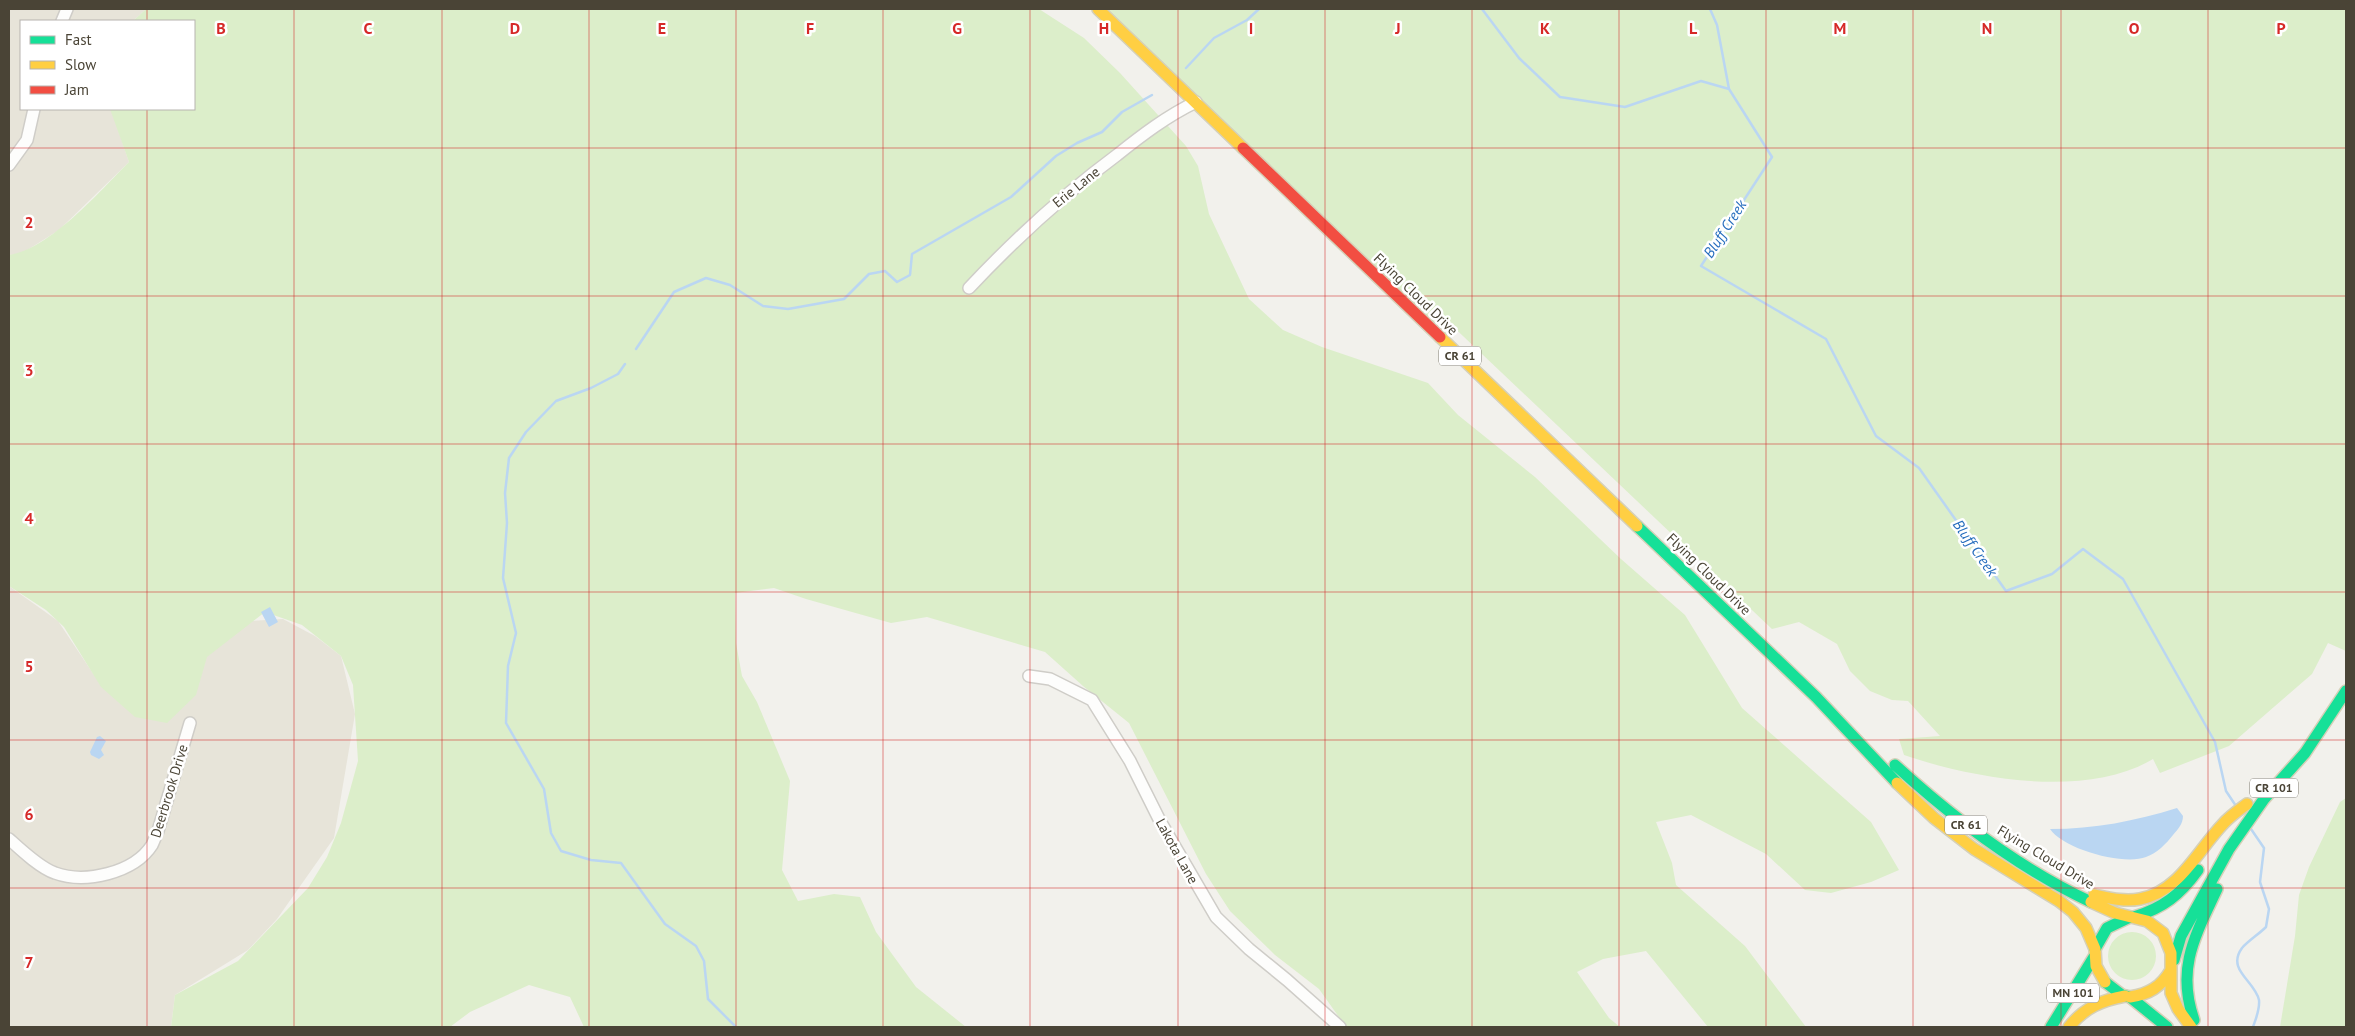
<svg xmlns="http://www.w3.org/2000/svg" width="2355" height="1036" font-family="'PT Sans',sans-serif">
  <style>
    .residential { fill: #e7e4d9 }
    .green { fill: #dceeca }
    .water { fill: #bad6f2 }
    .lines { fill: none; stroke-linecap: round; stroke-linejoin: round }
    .stream { stroke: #bad6f2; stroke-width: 2.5 }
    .street-casing { stroke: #cfcdc8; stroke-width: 14 }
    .fast-casing { stroke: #d5d0b8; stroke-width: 14 }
    .slow-casing { stroke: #d5d0b8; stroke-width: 14 }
    .jam-casing { stroke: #d5d0b8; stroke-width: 14 }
    .street { stroke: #fdfdfc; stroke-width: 11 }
    .fast { stroke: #16e098; stroke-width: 11 }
    .slow { stroke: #ffcf43; stroke-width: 11 }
    .jam { stroke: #f24e42; stroke-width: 11 }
    .grid { fill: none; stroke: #d62828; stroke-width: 1; stroke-opacity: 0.55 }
    .labels { text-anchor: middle; stroke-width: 5; stroke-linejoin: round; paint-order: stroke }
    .shield { fill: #fff; stroke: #807c72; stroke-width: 1 }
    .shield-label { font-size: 12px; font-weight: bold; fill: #4a4436 }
    .street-label { font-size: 14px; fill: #4a4436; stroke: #fff }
    .water-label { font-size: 15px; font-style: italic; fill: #276ebe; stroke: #fff }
    .grid-label { font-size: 16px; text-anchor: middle; font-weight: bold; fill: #d62828; stroke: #fff; stroke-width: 5; stroke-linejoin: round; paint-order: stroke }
  </style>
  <rect width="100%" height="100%" fill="#f2f1ec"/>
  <path class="residential" d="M9,9h137l-13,12h-112v88h90l18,53 -70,68 -38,24 -12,1z
    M9,586l49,35 44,66 150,-66 31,-2 32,17 26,20 14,58 -21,124 -57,81 -29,31 -73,45 -4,32h-162z"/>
  <path class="green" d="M146,9h893l45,29 36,35 66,73 12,20 11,48 40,85 34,31 39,17 106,36 30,32 77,62 86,82 64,56 57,93 129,114 28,48 -28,12 -40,11 -26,-3 -39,-36 -75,-39 -35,7 16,41 4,22 69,61 61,81h-98l-62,-76 -43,8 -26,13 32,46 11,9h-274l-27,-38 -44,-34 -45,-44 -24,-37 -77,-151 -46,-37 -38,-34 -118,-35 -36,6 -85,-24 -32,-11 -39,5 1,50 6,33 15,26 33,79 -8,89 16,31 36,-7 26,3 16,35 40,55 50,40h-382l-14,-30 -41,-12 -59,27 -20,15h-279l4,-32 63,-34 70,-73 19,-31 14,-34 17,-62 -5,-76 -12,-29 -39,-31 -37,-13 -58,45 -11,38 -29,28 -32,-6 -34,-30 -37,-60 -18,-17 -37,-24v-331c41,-6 91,-64 120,-93l-19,-53h84v-88h-61z
    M1097,9h1249v642l-18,-8 -16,31 -83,72 -69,27 -7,-14c-66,40 -179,20 -249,-4l-5,-16 41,-3 -32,-35 -16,-1 -22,-9 -20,-20 -13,-27 -38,-22 -27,7 -328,-311 -15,9z
    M2346,798v229h-66l15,-91 4,-41 10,-28 31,-65z
    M2108 956a24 24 0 1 1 48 0a24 24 0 1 1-48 0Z"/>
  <path class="water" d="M270,607l8,15 -9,5 -8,-15z
    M100,736l6,5 -5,9 3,5 -5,4 -8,-4 -1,-3 7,-15z
    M2177,808l6,8c0,8 -5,13 -10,19 -7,9 -16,18 -27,22 -22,9 -83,-8 -96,-28 45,0 85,-8 127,-21z"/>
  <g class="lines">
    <path class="stream" d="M1482,9l37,49 41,39 65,10 76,-26 28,8
      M1710,9l7,16 12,64 43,68 -71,109 125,73 50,97 43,32 87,123 46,-17 31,-25 40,30 92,163 11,49 10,15
      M1186,68l28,-30 33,-18 12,-11
      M636,349l38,-57 32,-14 24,7 33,21 25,3 56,-10 25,-25 16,-3 12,11 13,-7 2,-21 99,-57 45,-41 21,-13 25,-11 20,-20 30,-17
      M625,364l-7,10 -27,14 -35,13 -30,31 -17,26 -4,35 2,30 -4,55 13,55 -8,33 -2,57 38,66 7,44 10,18 30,9 30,3 44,61 31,22 8,15 4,38 28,28
      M2251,829l13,19 -4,34 9,27 -3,18c-7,7 -18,14 -24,21 -16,22 13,33 17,52 1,10 -3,18 -6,27"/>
    <defs>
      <path id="street" d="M62,21l5,-12
        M9,165l18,-25 7,-31
        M969,288c46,-49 94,-93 148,-133 25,-20 50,-39 79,-53
        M1029,676l21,3 42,21 38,61 30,60 56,96 33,32 38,31 53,47
        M9,839c11,10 31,29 46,34 30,11 79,0 97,-28 2,-4 4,-10 6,-14l32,-108"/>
      <path id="fast" d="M1637,526l179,171 81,86
        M1895,765c58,53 125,104 196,137
        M2134,917c29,-9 46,-22 64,-47
        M2095,949l12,-21 23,-11
        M2174,960l7,-24 48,-87 35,-50 41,-46 41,-62
        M2105,982l17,13 8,2 37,30
        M2194,1020c-18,-52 1,-84 23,-131
        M2051,1027l43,-70"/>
      <path id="slow" d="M1098,9l145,139
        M1440,337l197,189
        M1897,783l37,35 40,31 85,52 14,11 13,16 9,21 1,17 9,16
        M2094,895c15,3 30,7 46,4 39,-7 58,-49 83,-75 7,-8 16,-14 24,-20
        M2091,902l24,11 32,8 16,12 8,20v40l7,16 13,18
        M2130,997c19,-3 31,-10 41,-27
        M2069,1027c15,-19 33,-27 56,-31"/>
      <path id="jam" d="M1243,148l197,189"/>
    </defs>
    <use href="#street" class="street-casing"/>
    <use href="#fast" class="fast-casing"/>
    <use href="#slow" class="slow-casing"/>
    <use href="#jam" class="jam-casing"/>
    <use href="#street" class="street"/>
    <use href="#fast" class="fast"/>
    <use href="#slow" class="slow"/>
    <use href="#jam" class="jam"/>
  </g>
  <path class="grid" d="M147,9v12M294,9v1018M442,9v1018M589,9v1018M736,9v1018M883,9v1018M1030,9v1018M1178,9v1018M1325,9v1018M1472,9v1018M1619,9v1018M1766,9v1018M1913,9v1018M2061,9v1018M2208,9v1018M147,109v918M9,148h2337M9,296h2337M9,444h2337M9,592h2337M9,740h2337M9,888h2337"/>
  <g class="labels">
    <g class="shield">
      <rect x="1439" y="346.5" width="42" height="19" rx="4"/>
      <rect x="2250" y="778.5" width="48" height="19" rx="4"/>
      <rect x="1945" y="815.5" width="42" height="19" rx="4"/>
      <rect x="2047" y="983.5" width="52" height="19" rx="4"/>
    </g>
    <g class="shield-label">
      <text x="1460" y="360">CR 61</text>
      <text x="2274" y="792">CR 101</text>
      <text x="1966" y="829">CR 61</text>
      <text x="2073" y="997">MN 101</text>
    </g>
    <g class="street-label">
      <text transform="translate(1076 187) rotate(-39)" y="5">Erie Lane</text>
      <text transform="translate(1416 294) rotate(44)" y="5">Flying Cloud Drive</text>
      <text transform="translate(1709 574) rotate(44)" y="5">Flying Cloud Drive</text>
      <text transform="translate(169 791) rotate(-73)" y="5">Deerbrook Drive</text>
      <text transform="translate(1177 851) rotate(61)" y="5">Lakota Lane</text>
      <text transform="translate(2046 857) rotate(31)" y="5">Flying Cloud Drive</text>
    </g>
    <g class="water-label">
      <text transform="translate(1725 229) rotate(-57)" y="5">Bluff Creek</text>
      <text transform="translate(1975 548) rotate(55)" y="5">Bluff Creek</text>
    </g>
  </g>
  <g class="grid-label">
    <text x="221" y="34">B</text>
    <text x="368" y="34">C</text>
    <text x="515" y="34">D</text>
    <text x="662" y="34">E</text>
    <text x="810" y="34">F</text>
    <text x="957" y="34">G</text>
    <text x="1104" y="34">H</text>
    <text x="1251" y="34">I</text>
    <text x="1398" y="34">J</text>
    <text x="1545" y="34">K</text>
    <text x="1693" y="34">L</text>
    <text x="1840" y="34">M</text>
    <text x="1987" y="34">N</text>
    <text x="2134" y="34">O</text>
    <text x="2281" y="34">P</text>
    <text x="29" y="228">2</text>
    <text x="29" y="376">3</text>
    <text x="29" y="524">4</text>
    <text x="29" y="672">5</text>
    <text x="29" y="820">6</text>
    <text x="29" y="968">7</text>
  </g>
  <rect width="2355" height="1036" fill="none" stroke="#4a4436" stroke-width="20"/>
  <rect x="20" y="20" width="175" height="90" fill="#ffffff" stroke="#b7b4af"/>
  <rect x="30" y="36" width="25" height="8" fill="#16e098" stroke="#b7b4af"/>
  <text x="65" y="45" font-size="15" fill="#4a4436">Fast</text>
  <rect x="30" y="61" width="25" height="8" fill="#ffcf43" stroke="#b7b4af"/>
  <text x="65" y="70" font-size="15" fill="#4a4436">Slow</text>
  <rect x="30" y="86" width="25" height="8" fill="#f24e42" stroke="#b7b4af"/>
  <text x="65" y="95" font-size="15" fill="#4a4436">Jam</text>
</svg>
